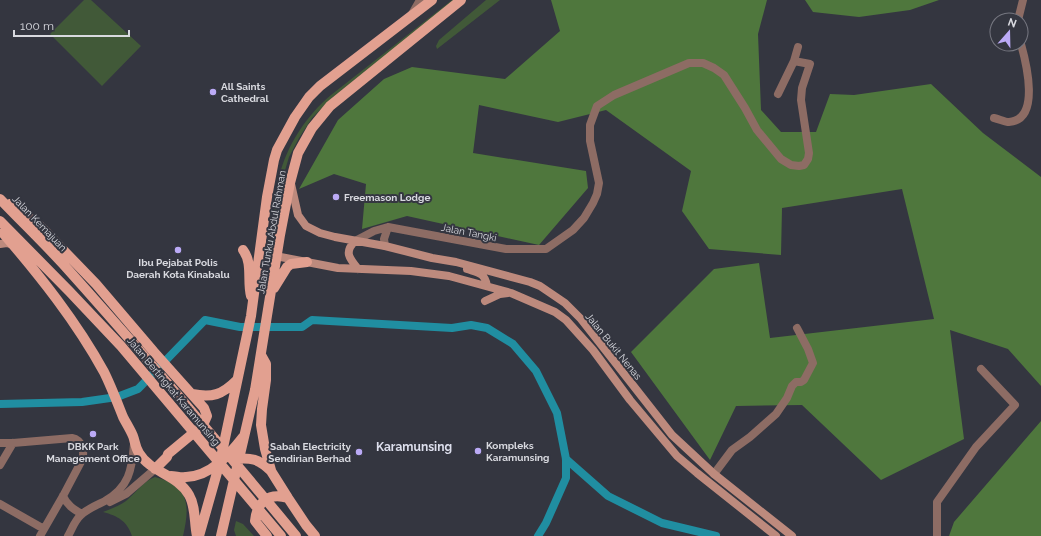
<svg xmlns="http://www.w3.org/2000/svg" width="1041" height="536" font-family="Raleway,sans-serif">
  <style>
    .green { fill: #415938 }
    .forest { fill: #4f773d }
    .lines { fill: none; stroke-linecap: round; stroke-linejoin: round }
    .canal { stroke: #208ea1; stroke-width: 8 }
    .street { stroke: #8d6c64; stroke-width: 8 }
    .secondary { stroke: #bd8a7d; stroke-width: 8 }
    .primary { stroke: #e2a090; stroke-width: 10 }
    .poi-dot { fill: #bbaaf6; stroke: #343640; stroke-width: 1.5 }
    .labels { text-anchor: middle; stroke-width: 4; stroke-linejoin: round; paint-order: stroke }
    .poi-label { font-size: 10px; font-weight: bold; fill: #d8d9df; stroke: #343640; text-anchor: start }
    .street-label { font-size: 10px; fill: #d8d9df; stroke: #343640 }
    .quarter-label { font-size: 12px; font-weight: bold; fill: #dddfed; stroke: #343640 }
  </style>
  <rect width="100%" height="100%" fill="#343640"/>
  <path class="green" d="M84,0h7l50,46 -39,40 -52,-52z
    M452,0h4l-123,97 -21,21 -13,20 -10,19 -6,20 -9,56 -2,-4v-7c2,-15 4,-30 7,-45 8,-32 27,-61 52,-82z
    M486,0h14l-63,49 -1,-3 3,-6z
    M155,477c35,9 35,29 28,59h-51c-5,-15 -14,-20 -29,-24 8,-3 16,-6 23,-11 9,-7 17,-20 29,-24z
    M236,521l7,3 11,12h-18l-2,-6z"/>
  <path class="forest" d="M551,0h216l-9,34 3,76 20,22h35l14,-38 24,1 77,-11 52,49 58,44v209l-33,-37 -58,-19 14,109 -83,41 -79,-75 -66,1 -26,54 -79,-108 83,-83 45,-6 11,75 164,-19 -32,-130 -120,19 -1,47 -72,-6 -27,-38 9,-40 -85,-61 -48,12 -79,-17 -6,48 113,18 2,17 -49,57 -132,-29 -45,13 4,-45 -32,-10 -35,15 39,-69 46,-41 28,-12 93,12 55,-48z
    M805,0h134l-29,10 -51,7 -46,-5z
    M1041,421v115h-92l5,-14z"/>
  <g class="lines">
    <path class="canal" d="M0,404l82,-2 35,-5 21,-8 67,-69 35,7h62l10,-7 140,8 19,-3 16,3 26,16 23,27 21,42 9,46v19l-20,45 -8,13
      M566,459l42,37 54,27 54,13"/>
    <path class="street" d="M412,14l8,-14
      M1018,20l5,-20
      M794,61l4,-14
      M994,118c5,1 11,4 15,4 32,-2 17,-60 12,-78
      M355,241l19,-10 14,-4 118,22h40l27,-19 11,-12 9,-15 4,-9 2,-11 -9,-42v-16l7,-19 17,-11 75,-32h14l11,5 10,7 21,33 12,22 24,29 10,6 8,1 5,-1 4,-6 1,-6 -8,-53 1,-12 8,-24 -16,-3 -16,33
      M385,246l-1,-7 4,-12
      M0,443h13l59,-5c10,2 13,13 10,22l-19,36 -23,40
      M0,465l13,-22
      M714,474l18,-24 18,-13 26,-23 11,-16 5,-12 4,-4h5l3,-2 9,-17 -5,-14 -11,-21
      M63,496c4,9 10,13 19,18
      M110,502l16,-8 29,-25
      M0,504l44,25
      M68,536c4,-7 7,-16 13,-21 6,-6 16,-10 24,-14 24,-14 27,-31 29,-57
      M937,536v-34l39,-55 39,-42 -34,-36"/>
    <path class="secondary" d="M291,184l7,31 8,11 14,7 15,4 50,9 47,12 24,4 74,20 10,4 25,17 16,16 91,116 42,39 78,62
      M355,241c-11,11 -6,17 3,28
      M0,244l7,-1 6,2
      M260,253l78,15 73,3 38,5 62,17 44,19 11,8 27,30 37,50 47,56 20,17 79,63
      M467,269c12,4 18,4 20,17
      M485,301l15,-7 8,-1"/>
    <path class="primary" d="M0,199c21,22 43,43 63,65 80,89 157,180 233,272
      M10,204l28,20 58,60 58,68 50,56 3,8 -4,9 -35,29 -1,3 -12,12
      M0,221l69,70 52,55 160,190
      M3,233c37,43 73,88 101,139 7,14 13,30 19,45 3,6 7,12 10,19 2,5 2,11 6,17 12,20 38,21 50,42 7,12 5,28 8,41
      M243,250c10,13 4,31 8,46
      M274,288l13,-21 4,-3 16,-2
      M261,355l5,9v16l-4,29 -1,16 4,24 6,21
      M192,394c20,4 30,1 45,-14
      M234,459c17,-2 25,0 37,12l17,27 18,27 9,11
      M171,476c5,0 10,2 15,1 25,-1 43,-22 57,-40
      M199,536l21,-74 31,-146 16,-119 7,-37 3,-10 18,-33 14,-20 11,-11 112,-86
      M221,536l34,-146 25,-155 10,-52 8,-30 14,-25 18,-22 131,-106
      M267,536l-12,-15c2,-19 13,-29 33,-23"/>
  </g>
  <g class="poi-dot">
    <circle cx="213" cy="92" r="4"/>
    <circle cx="336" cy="197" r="4"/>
    <circle cx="178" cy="250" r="4"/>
    <circle cx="93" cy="434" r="4"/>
    <circle cx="478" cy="451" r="4"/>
    <circle cx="359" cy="452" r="4"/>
  </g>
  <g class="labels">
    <g class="poi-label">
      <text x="221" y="90">All Saints<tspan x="221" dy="12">Cathedral</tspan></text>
      <text x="344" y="201">Freemason Lodge</text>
      <text x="178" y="266" text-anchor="middle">Ibu Pejabat Polis<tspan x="178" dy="12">Daerah Kota Kinabalu</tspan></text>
      <text x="486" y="449">Kompleks<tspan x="486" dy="12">Karamunsing</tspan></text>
      <text x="93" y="450" text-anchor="middle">DBKK Park<tspan x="93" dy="12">Management Office</tspan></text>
      <text x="351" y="450" text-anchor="end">Sabah Electricity<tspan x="351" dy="12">Sendirian Berhad</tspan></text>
    </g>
    <g class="street-label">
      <text transform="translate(40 223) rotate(46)" y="4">Jalan Kemajuan</text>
      <text transform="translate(271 232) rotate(-80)" y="4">Jalan Tunku Abdul Rahman</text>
      <text transform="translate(469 232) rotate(11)" y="4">Jalan Tangki</text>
      <text transform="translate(614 346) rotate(51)" y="4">Jalan Bukit Nenas</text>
      <text transform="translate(174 391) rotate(50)" y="4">Jalan Bertingkat Karamunsing</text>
    </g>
    <g class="quarter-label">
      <text x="414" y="451">Karamunsing</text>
    </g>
  </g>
  <g transform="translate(1009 32) rotate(20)"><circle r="19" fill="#343640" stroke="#767780"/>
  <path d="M0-3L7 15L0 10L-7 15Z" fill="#bbaaf6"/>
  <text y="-6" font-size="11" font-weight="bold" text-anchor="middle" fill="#d8d9df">N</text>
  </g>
  <path d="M14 30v6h115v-6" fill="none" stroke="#d8d9df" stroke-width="2"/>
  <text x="20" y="30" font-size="12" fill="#d8d9df" stroke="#343640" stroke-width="3" paint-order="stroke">100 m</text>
</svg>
